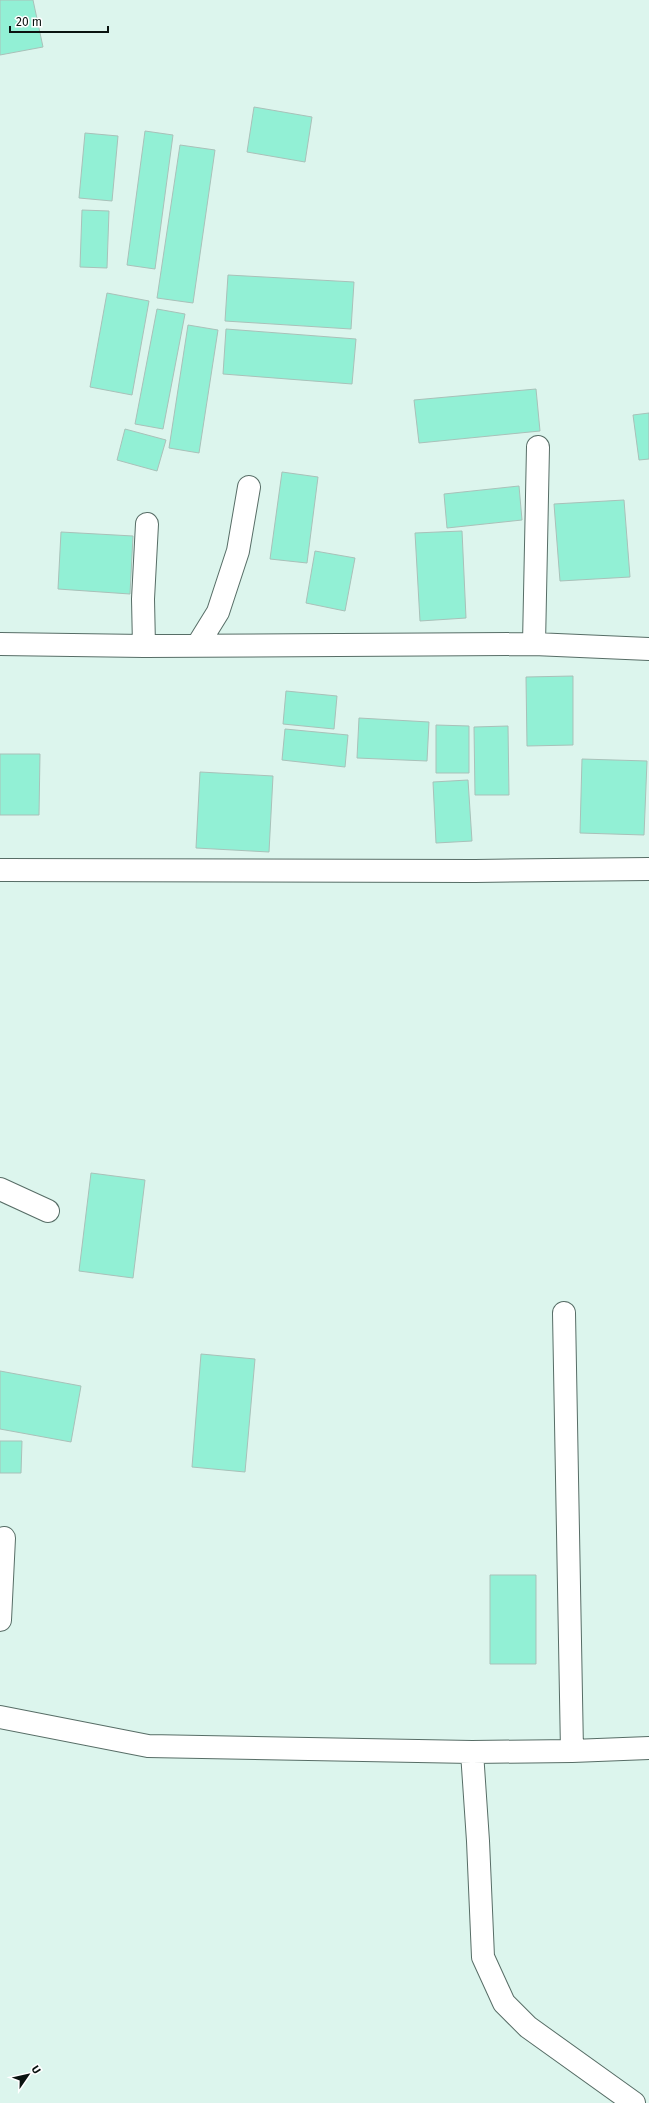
<svg xmlns="http://www.w3.org/2000/svg" width="649" height="2103" font-family="'Fira Sans',sans-serif">
  <style>
    .building { fill: #92f0d5; stroke: #a9c1b9 }
    .lines { fill: none; stroke-linecap: round; stroke-linejoin: round }
    .minor-casing { stroke: #576d66; stroke-width: 24 }
    .minor { stroke: #fff; stroke-width: 22 }
  </style>
  <rect width="100%" height="100%" fill="#dcf5ed"/>
  <path class="building" d="M0,0h33l10,47 -43,8z
    M254,107l58,10 -7,45 -58,-10z
    M145,131l28,4 -18,134 -28,-4z
    M85,133l33,3 -6,65 -33,-3z
    M180,145l35,5 -22,153 -36,-5z
    M82,210l27,1 -2,57 -27,-1z
    M228,275l126,7 -3,47 -126,-8z
    M107,293l42,8 -17,94 -42,-8z
    M157,309l28,5 -22,115 -28,-5z
    M188,325l30,5 -19,123 -30,-5z
    M226,329l130,10 -4,45 -129,-10z
    M536,389l4,42 -121,12 -5,-43z
    M649,413v46l-10,1 -6,-45z
    M125,429l41,11 -9,31 -40,-11z
    M282,472l36,5 -11,86 -37,-4z
    M519,486l3,34 -75,8 -3,-34z
    M624,500l6,77 -70,4 -6,-77z
    M462,531l4,87 -46,3 -5,-88z
    M61,532l72,4 -3,58 -72,-5z
    M315,551l40,7 -10,53 -39,-8z
    M573,676v69l-46,1 -1,-69z
    M286,691l51,5 -3,33 -51,-5z
    M359,718l70,4 -2,39 -70,-3z
    M436,725l33,1v47h-33z
    M508,726l1,69h-34l-1,-68z
    M285,729l63,6 -3,32 -63,-7z
    M0,754h40l-1,61h-39z
    M582,759l65,2 -3,74 -64,-2z
    M200,772l73,4 -4,76 -73,-4z
    M468,780l4,61 -36,2 -3,-61z
    M91,1173l54,7 -12,98 -54,-7z
    M201,1354l54,5 -10,113 -53,-5z
    M0,1371l81,15 -10,56 -71,-13z
    M0,1441h22l-1,32h-21z
    M490,1575h46v89h-46z"/>
  <g class="lines">
    <defs>
      <path id="minor" d="M0,644l144,2 390,-2 115,5
        M534,644l4,-197
        M144,646l-1,-47 4,-75
        M197,646l21,-34 20,-61 11,-64
        M0,870l475,1 174,-2
        M0,1189l48,22
        M564,1313l8,438
        M0,1620l4,-82
        M0,1717l148,29 324,6 100,-1 77,-3
        M472,1752l6,89 5,116 21,46 24,24 106,76"/>
    </defs>
    <use href="#minor" class="minor-casing"/>
    <use href="#minor" class="minor"/>
  </g>
  <g transform="translate(28 2075) rotate(56)" stroke="#ffffff" stroke-width="3" paint-order="stroke">
  <path d="M0-3L7 15L0 10L-7 15Z" fill="#0a1310"/>
  <text y="-6" font-size="11" font-weight="bold" text-anchor="middle" fill="#0a1310">U</text>
  </g>
  <path d="M10 26v6h98v-6" fill="none" stroke="#0a1310" stroke-width="2"/>
  <text x="16" y="26" font-size="12" fill="#0a1310" stroke="#ffffff" stroke-width="3" paint-order="stroke">20 m</text>
</svg>
